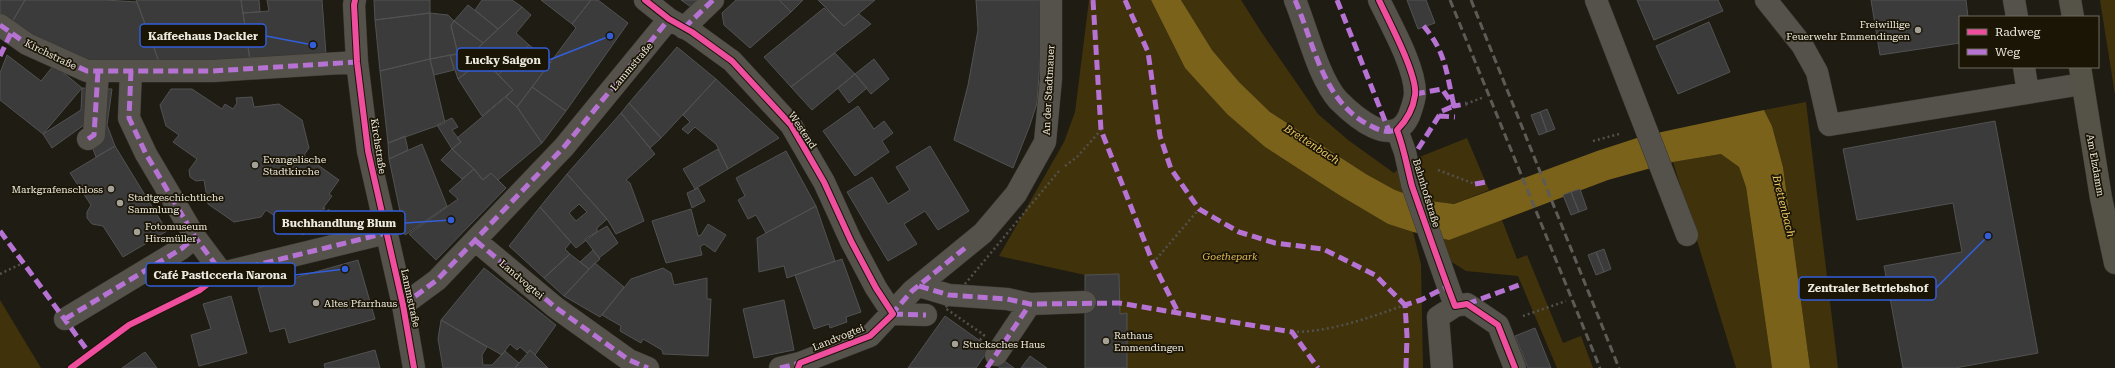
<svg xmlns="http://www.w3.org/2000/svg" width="2115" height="368" font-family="'Roboto Serif',serif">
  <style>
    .green { fill: #40320b }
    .water { fill: #7a621b }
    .building { fill: #3b3b3b; stroke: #525252; fill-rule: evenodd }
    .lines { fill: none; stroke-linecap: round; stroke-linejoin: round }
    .minor-casing { stroke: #3a3731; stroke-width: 23 }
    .major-casing { stroke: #3a3731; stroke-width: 23 }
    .path { stroke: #53514b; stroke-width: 2.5; stroke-dasharray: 2 3; stroke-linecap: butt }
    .minor { stroke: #55524b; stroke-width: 22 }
    .major { stroke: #555247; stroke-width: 22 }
    .rail { stroke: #5d5b55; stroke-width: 3; stroke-dasharray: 8 4; stroke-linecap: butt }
    .path-bridge { stroke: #53514b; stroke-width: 2.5; stroke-dasharray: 2 3; stroke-linecap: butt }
    .quiet { stroke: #b673d3; stroke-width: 5; stroke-dasharray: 10 5; stroke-linecap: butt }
    .cycleway-casing { stroke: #1b1506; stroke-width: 8 }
    .cycleway { stroke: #ef4d9e; stroke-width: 6 }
    .poi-dot { fill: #a4a197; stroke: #1b1506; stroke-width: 1.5 }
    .labels { text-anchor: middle; stroke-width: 3.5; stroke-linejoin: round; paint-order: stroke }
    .poi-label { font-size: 10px; fill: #ece9de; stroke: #1b1506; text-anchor: start }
    .street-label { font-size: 10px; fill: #ece9de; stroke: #1b1506 }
    .park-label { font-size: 10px; font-style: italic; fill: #e0ba54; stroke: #1b1506 }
    .water-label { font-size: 11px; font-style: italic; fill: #edc862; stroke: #1b1506 }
    .leader { fill: none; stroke: #325ed9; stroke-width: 1.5 }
    .callout-dot { fill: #325ed9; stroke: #1b1506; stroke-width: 1.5 }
    .callout { fill: #1b1506; stroke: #325ed9; stroke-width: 1.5 }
    .callout-label { font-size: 11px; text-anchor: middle; font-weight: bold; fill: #ece9de }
  </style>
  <rect width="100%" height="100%" fill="#1f1c14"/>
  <path class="green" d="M1089,0h62l34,68 42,46 38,33 74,48 49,29 25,8 8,32 2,104h-296v-54h-7l-1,-40 -34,1 -86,-19 65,-114 11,-30z
    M1181,0h60l21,33 56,81 30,26 46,33 13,-11 60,-24 22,52 -35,14 -31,-4 -28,-10 -29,-16 -96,-62 -31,-30 -27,-32z
    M2100,0h15v95z
    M1806,102l32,266h-28l-27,-201 -11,-41 -8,-16z
    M1721,154l18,13 7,20 26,181h-36l-63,-206z
    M1502,220l15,39 10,-4 36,88 18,-7 12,32h-36l-39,-92 -52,-5 -19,-12 -11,-22z
    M0,300l41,68h-41z"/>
  <path class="water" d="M1151,0h30l31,50 27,32 31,30 96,62 29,16 28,10 31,4 143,-53 46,-15 121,-26 8,16 11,41 27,201h-38l-26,-181 -7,-20 -18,-13 -48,8 -65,18 -159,60 -36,-8 -25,-8 -49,-29 -74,-48 -38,-33 -42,-46z"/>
  <path class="building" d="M0,0h25l-13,22 -12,-9z
    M25,0h80l32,2 24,65 -92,-8 -57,-37z
    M136,0h105l9,60 -89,7z
    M241,0h18l1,12 -17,1z
    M267,0h55l4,54 -76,6 -7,-47 26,-2z
    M374,0h56v13l-55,7z
    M482,0h30l10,7 -24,22 -23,-19z
    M541,0h50l-19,24z
    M591,0h7l30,23 -62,88 -34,-24 44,-59 -4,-4z
    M681,0h16l-6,7z
    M736,0h43l12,12 -41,36 -26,-23 -2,-12z
    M779,0h24l-12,12z
    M818,0h57l-31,26z
    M976,0h64l2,34 -5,69 -7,22 -17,43 -59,-28 14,-55 10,-55z
    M1407,0h19l9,23 -17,6z
    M1637,0h81l5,11 -69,29z
    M1871,0h95l2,17h-8v26l-80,12z
    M468,5l30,24 -15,14 -29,-22z
    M522,7l9,8 -15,18 13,12 -31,30 -22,-25z
    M824,8l20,18 15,-12 12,10 -80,63 -27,-30z
    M430,13v46l-50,12 -5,-51z
    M430,13l18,2 6,6 -3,5 7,28 -28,5z
    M454,21l29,22 -7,7 -18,4 -7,-28z
    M1709,22l21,50 -52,22 -22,-48z
    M529,45l22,17 -34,45 -11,-10 7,-7 -15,-15z
    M677,47l39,32 -55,59 -32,-35z
    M476,50l8,9 -26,20 -8,-24z
    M835,53l20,21 -43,36 -21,-23z
    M7,55l34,26 13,-16 28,23 -39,46 -43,-34v-27z
    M450,55l4,15 -20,5 -4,-16z
    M430,59l15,64 -57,20 -8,-72z
    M484,59l29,31 -31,26 -24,-37z
    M874,59l15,20 -18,15 -16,-20z
    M855,74l12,14 -18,15 -11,-15z
    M716,79l63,59 -51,31 -12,-25 -21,-17 -7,7 -6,-5 8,-7 -7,-7z
    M532,87l34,24 -24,32 -25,-36z
    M82,88l30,1 -5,36 8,21 -19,11 -12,-32 -32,23 -9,-14 38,-24z
    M171,89h21l30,20 3,-5 8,5 4,-6 -1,-5 16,-1 2,10 25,-3 23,16 7,28 -5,7 35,25 -10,14 3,2 -29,39 -37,-25 -5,7 -27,5 -26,-18 -4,-24 -8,1 -6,-4 -1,-7 8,-11 -24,-17 6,-7 -13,-9 -6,-21z
    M506,97l11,10 25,36 -44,37 -7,-7 -8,7 -9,-11 -22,-20 9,-7 -4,-4z
    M629,103l32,35 -11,10 -29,-35z
    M858,106l16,23 10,-8 9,12 -11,8 7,11 -34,24 -32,-45z
    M1547,109l8,20 -8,3 -7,-20z
    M1540,112l7,20 -8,3 -8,-20z
    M621,113l34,41 -29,26 4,3 14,38 -28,13 -9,-15 -40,-45z
    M452,118l6,9 -6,3 9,12 -9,7 -15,-24z
    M1995,121l43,232 -83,15h-52l-19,-102 78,-14 -9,-49 -96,17 -14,-71z
    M405,136l3,14 -19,9 -1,-16z
    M422,144l25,62 -42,29 -16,-76z
    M115,146l52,85 -44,26 -20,-31 -11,-2 -5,-6v-6l4,-7 -21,-32z
    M930,146l39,65 -31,19 -13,-19 -21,13 13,20 -29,17 -41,-69 25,-15 16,27 22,-14 -14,-23z
    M452,149l22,20 -12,10 -21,-19z
    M718,149l10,20 -33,20 -12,-20z
    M786,151l30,55 -50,27 -10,-18 -8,4 -10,-19 7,-4 -9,-18z
    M474,169l9,11 8,-7 15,15 -70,72 -27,-26 49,-35 -9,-8z
    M567,174l40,45 -10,9v4l-21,16 -36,-41zM579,204l8,8 -11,9 -7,-8z
    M698,188l7,13 -13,7 -5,-15z
    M1580,189l7,20 -8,3 -8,-20z
    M1571,192l8,20 -8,3 -8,-20z
    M816,206l19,55 -48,17 -3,-12 -25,6 -2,-34z
    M540,207l31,35 -6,7 5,5 -26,24 -35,-32z
    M691,209l7,27 3,-1 7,-11 18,11 -11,17 -11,-8 -4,3 2,8 -36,8 -14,-42z
    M607,226l11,17 -19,15 -14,-19z
    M1604,249l7,20 -7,3 -8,-20z
    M593,250l7,9 -11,10 -9,-7z
    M1596,252l8,20 -8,3 -8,-20z
    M570,254l19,15 -25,27 -20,-18z
    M842,259l19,53 -15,5 1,5 -17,6 -1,-4 -15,5 -19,-54z
    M358,260l17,59 -86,24 -4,-15 -15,4 -12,-44z
    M595,263l29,24 -24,30 -36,-21z
    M484,268l72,57 -21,30 -5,-5 -3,3 -7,-6 -3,3 -7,-6 -8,11 -2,-1 -59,-34z
    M663,268l8,5 3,12 33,-7v21h4l-3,57 -45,-2 -1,-4 -19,-11 -2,4 -21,-12 1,-5 -19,-11 29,-36z
    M1119,274l1,40 7,-1v55h-42v-93z
    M231,296l16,57 -48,13 -8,-31 20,-6 -8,-25z
    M784,300l10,50 -40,8 -11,-49z
    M945,316l45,32 -14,20h-68z
    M441,320l46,27 -5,8 1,10h9l13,-14 14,12 -4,5h-72l-5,-29z
    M1535,328l16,40h-23l-13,-32z
    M375,350l5,18h-55l-1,-4z
    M530,350l18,18h-33z
    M989,350l7,5 18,13h-14l-15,-12z
    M145,352l12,16h-35z
    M1030,356l17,12h-26z"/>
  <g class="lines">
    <defs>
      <path id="minor" d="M355,0l-1,5 3,57 11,89 35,154 11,63
        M645,0l24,19 23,13 40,29 59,64 33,57 27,59 25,47 17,26
        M1295,0c12,29 23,77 43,100 16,16 55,51 71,16 2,-6 6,-16 6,-23 0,-26 -24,-68 -36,-93
        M1596,0l91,235
        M1766,0l36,45 15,27 12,53 253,-41
        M2014,0l3,17
        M0,25l27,19 60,27h126l144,-9
        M684,28l29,-28
        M2024,67l4,26
        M131,71l-2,47 17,36 49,83 27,36 164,-40
        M1397,130l8,22 7,32 43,122
        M88,139l6,-4 4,-64
        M476,241l79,66 74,53 19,8
        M919,286l30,9 58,4 23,5 55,-2
        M403,305l34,-25 127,-133 105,-128
        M893,314l33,1
        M65,319l116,-70 14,-12
        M996,355l34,-51
        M780,368l20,-5 70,-27 42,-45 71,-58 33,-39 29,-52 6,-63v-79
        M1442,368l-4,-51 17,-11 12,-2 31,21 17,43"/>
      <path id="major" d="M2070,0l3,17
        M2080,67l21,131 14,65"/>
    </defs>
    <use href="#minor" class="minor-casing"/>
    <use href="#major" class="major-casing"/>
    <path class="path" d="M1466,104l18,-7
      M1593,141l26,-7
      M1065,166l12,-9 24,-27
      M1438,170l37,14
      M323,208l14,7
      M1153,263l46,-54
      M0,274l23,-11
      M1523,316l43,-15
      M1292,332c39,0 76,-14 113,-27"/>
    <use href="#minor" class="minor"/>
    <use href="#major" class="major"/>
    <path class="rail" d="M1450,0l150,368
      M1471,0l148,368"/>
    <path class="path-bridge" d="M980,340l4,-5 -39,-27 114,-137"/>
    <path class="quiet" d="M1093,0l8,130 52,133 25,49
      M1125,0l23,52 12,84 11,33 28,40 40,23 36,11 48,6 52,26 30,30
      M1295,0c20,46 28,104 78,127 7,4 19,7 26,1
      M1337,0l52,131
      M0,25l27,19 60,27h126l144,-9
      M684,28l29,-28
      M0,56l11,-23
      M131,71l-2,47 17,36 49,83 27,36
      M1415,94l27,-5 12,17 12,-2
      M1439,116l16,1
      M88,139l6,-4 4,-64
      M1418,149l24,-38 12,-5c-8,-35 -8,-55 -33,-83
      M1475,184l11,-2
      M0,231l90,123
      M476,241l79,66 74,53 19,8
      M220,274l166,-41
      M919,286l30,9 58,4 23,5 89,-1 173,29 26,36
      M1467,304l52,-19
      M403,305l34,-25 127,-133 105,-128
      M893,314l33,1
      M891,315l21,-24 53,-43
      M65,319l116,-70 14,-12
      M780,368l21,-5
      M987,368l43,-64
      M1406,368l1,-32 -2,-31 16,-5 27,-14"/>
    <defs>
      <path id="cycleway" d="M355,0l-1,5 3,57 11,89 35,154 11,63
        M645,0l24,19 23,13 40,29 59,64 33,57 27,59 25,47 17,26 -23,22 -70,27 -2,5
        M1379,0c9,20 39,75 36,95 -2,15 -8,25 -18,35 7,18 10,37 15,56 14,40 28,81 43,120l12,-2 31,21 17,43
        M71,368l58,-43 71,-35 22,-17"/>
    </defs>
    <use href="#cycleway" class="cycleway-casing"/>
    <use href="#cycleway" class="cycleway"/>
  </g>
  <g class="poi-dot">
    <circle cx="1918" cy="30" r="4"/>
    <circle cx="255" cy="165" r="4"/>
    <circle cx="111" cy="189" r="4"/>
    <circle cx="120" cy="203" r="4"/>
    <circle cx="137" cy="232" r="4"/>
    <circle cx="316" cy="303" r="4"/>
    <circle cx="1106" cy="341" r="4"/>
    <circle cx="955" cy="344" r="4"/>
  </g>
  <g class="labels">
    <g class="poi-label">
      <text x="1910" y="28" text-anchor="end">Freiwillige<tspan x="1910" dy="12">Feuerwehr Emmendingen</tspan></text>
      <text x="263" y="163">Evangelische<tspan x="263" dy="12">Stadtkirche</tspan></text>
      <text x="103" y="193" text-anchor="end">Markgrafenschloss</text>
      <text x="128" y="201">Stadtgeschichtliche<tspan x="128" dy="12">Sammlung</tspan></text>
      <text x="145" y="230">Fotomuseum<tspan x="145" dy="12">Hirsmüller</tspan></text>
      <text x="324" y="307">Altes Pfarrhaus</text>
      <text x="1114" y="339">Rathaus<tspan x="1114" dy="12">Emmendingen</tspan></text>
      <text x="963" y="348">Stucksches Haus</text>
    </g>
    <g class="street-label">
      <text transform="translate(51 54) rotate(26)" y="4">Kirchstraße</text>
      <text transform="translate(631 66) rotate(-50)" y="4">Lammstraße</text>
      <text transform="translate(1048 90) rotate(-87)" y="4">An der Stadtmauer</text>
      <text transform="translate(803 130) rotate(56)" y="4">Westend</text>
      <text transform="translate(379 146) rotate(81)" y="4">Kirchstraße</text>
      <text transform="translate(2096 165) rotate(80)" y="4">Am Elzdamm</text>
      <text transform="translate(1427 193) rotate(73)" y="4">Bahnhofstraße</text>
      <text transform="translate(522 279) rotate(40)" y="4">Landvogtei</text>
      <text transform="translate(411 298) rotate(78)" y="4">Lammstraße</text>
      <text transform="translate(838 337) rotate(-22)" y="4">Landvogtei</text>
    </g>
    <g class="park-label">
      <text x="1230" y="260">Goethepark</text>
    </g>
    <g class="water-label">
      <text transform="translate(1312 144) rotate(33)" y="4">Brettenbach</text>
      <text transform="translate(1784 206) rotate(76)" y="4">Brettenbach</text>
    </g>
  </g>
  <path class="leader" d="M313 45L266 36M610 36L549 60M451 220L405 223M345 269L295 275M1988 236L1936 288"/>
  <g class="callout-dot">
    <circle cx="313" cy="45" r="4"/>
    <circle cx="610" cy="36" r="4"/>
    <circle cx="451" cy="220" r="4"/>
    <circle cx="345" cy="269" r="4"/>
    <circle cx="1988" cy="236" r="4"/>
  </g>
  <g class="callout">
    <rect x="140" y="24" width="126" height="23" rx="4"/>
    <rect x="457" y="48" width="92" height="23" rx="4"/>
    <rect x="274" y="211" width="131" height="23" rx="4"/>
    <rect x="146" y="263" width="149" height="23" rx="4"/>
    <rect x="1799" y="277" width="137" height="23" rx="4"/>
  </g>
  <g class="callout-label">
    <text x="203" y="40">Kaffeehaus Dackler</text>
    <text x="503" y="64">Lucky Saigon</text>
    <text x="339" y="227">Buchhandlung Blum</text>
    <text x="220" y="279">Café Pasticceria Narona</text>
    <text x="1868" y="292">Zentraler Betriebshof</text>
  </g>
  <rect x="1959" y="16" width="140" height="52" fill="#1b1506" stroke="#6f6a5c"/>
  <rect x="1967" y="29" width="20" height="6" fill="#ef4d9e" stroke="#6f6a5c"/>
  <text x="1995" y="36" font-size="12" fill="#ece9de">Radweg</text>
  <rect x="1967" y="49" width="20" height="6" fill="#b673d3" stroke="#6f6a5c"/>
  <text x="1995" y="56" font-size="12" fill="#ece9de">Weg</text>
</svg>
